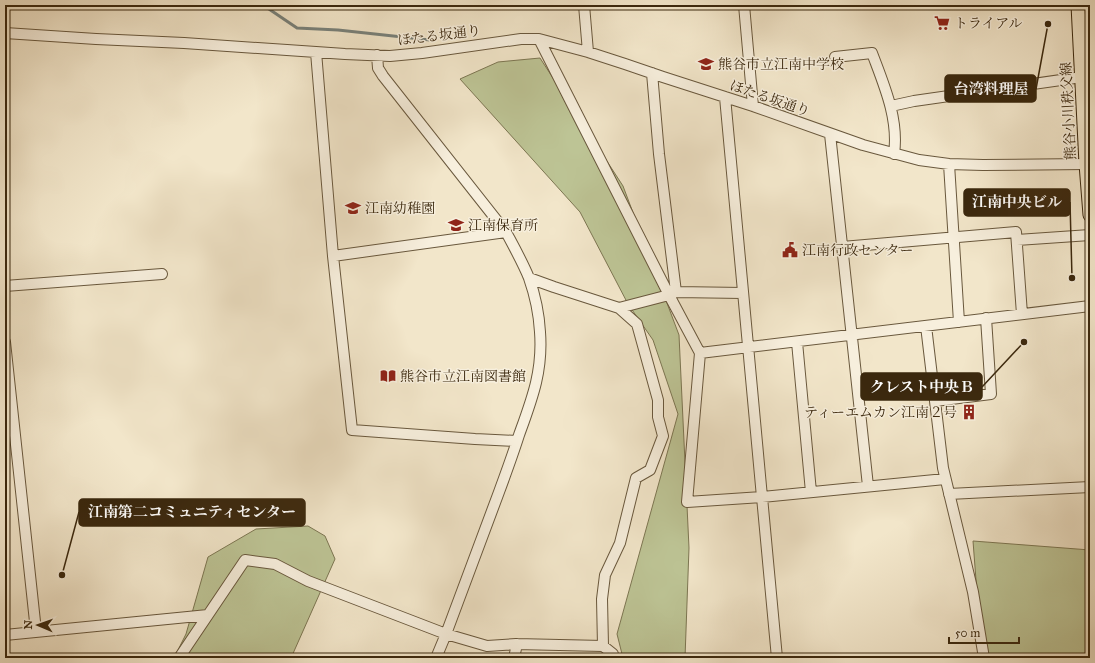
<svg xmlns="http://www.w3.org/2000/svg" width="1095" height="663" font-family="'IM FELL Great Primer','Noto Serif JP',serif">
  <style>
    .green { fill: #bdc495; stroke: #7c7652 }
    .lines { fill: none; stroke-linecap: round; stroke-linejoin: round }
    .stream { stroke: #79817a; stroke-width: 3 }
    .minor-casing { stroke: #69583d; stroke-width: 12 }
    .major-casing { stroke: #3b280e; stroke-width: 15 }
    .minor { stroke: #f7efdd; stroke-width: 10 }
    .major { stroke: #f2e6ca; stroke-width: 13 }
    .labels { text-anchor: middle; stroke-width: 3; stroke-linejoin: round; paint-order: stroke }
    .poi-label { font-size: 14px; fill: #3b280e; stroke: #f7efdd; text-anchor: start }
    .street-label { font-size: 14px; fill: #3b280e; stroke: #f7efdd }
    .leader { fill: none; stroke: #3b280e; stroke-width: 1.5 }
    .callout-dot { fill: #3b280e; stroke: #f7efdd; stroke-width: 1.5 }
    .callout { fill: #3b280e; stroke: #3b280e; stroke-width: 1.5 }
    .callout-label { font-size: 15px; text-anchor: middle; font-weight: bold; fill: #fff }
  </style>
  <rect width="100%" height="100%" fill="#f2e6ca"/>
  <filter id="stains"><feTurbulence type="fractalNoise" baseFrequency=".005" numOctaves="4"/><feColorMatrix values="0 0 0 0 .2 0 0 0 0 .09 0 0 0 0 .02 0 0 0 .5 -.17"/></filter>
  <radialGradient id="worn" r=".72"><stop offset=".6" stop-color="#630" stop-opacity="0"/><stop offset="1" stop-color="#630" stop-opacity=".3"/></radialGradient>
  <path class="green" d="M540,58l83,128 56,149 10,213 -4,110h-62l-6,-24 61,-220 -25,-74 -25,-36 -48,-92 -120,-133 38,-17z
    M308,526l17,10 10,23 -44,99h-117l12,-24 22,-77 48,-28z
    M973,541l117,9v108h-108z"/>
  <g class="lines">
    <path class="stream" d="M263,5l34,23 41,2 92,10"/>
    <defs>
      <path id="minor" d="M584,5l4,47
        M744,5l9,101
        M5,33l91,6 88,4 103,7 58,4 45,2 32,-3 99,-14h18l49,13 37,12 38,13 90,29 110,39 56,15 30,4 34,1 103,-1
        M1080,38l10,-1
        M539,39l130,256 31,58
        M316,52l17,204 19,174 123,9 42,2
        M377,55l1,13 5,8 123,156c8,15 17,31 23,46 6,17 10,36 11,54 3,39 -8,67 -21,103 -6,19 -13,38 -20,57 -18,47 -35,95 -53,142l-10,24
        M835,57l37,-4c12,32 27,66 22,101
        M652,73l7,81 17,138
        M725,97l37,400 15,161
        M891,106l23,-5 168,-24
        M830,134l38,352
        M949,164l10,158
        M1017,240l73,-5
        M842,247l174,-15 6,82
        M333,256l173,-24
        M529,278l25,9 65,21 18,16 21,76v17l5,19 -13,34 -14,8 -16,65 -15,32 -3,24 1,47
        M5,286l157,-12
        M619,308l50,-13 7,-3 67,1
        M926,326l17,142 30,124 11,66
        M5,342l31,289
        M797,342l14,150
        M935,401l56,-7 -5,-76
        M945,479l-183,18 -75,5 13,-149 390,-47
        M949,494l141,-7
        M5,635l203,-20
        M179,658l66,-98 30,4 33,17 138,53 41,12 29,-2 87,2 10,8v4
        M514,658l3,-14h-1"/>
      <path id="major" d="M1078,5l8,159 4,51"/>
    </defs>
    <use href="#minor" class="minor-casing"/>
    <use href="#major" class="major-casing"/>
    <use href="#minor" class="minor"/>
    <use href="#major" class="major"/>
  </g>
  <defs>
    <symbol id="supermarket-bare" viewBox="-9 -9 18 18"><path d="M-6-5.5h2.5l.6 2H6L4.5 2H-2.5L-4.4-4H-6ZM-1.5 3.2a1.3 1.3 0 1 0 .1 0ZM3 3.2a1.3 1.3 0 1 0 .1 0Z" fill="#8f2418" stroke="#f7efdd" stroke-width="2.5" paint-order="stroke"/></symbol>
    <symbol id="school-bare" viewBox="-9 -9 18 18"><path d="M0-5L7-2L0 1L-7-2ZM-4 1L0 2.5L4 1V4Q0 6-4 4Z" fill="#8f2418" stroke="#f7efdd" stroke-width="2.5" paint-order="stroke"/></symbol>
    <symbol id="civic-bare" viewBox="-9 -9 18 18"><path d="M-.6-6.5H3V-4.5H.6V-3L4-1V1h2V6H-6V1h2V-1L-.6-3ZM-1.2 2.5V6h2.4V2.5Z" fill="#8f2418" stroke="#f7efdd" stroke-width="2.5" paint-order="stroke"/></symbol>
    <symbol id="library-bare" viewBox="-9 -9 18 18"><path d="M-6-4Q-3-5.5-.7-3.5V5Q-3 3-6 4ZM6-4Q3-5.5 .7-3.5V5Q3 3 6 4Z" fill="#8f2418" stroke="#f7efdd" stroke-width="2.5" paint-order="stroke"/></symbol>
    <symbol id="building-bare" viewBox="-9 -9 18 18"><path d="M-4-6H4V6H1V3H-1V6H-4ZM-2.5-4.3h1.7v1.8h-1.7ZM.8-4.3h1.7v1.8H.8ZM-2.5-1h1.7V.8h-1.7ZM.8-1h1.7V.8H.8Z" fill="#8f2418" stroke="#f7efdd" stroke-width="2.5" paint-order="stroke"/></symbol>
  </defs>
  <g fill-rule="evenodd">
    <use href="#supermarket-bare" x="931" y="12" width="22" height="22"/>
    <use href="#school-bare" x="695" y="53" width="22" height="22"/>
    <use href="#school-bare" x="342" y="197" width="22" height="22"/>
    <use href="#school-bare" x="445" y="214" width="22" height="22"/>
    <use href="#civic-bare" x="779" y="239" width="22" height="22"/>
    <use href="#library-bare" x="377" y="365" width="22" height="22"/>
    <use href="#building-bare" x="958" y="401" width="22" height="22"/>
  </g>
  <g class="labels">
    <g class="poi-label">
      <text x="954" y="28">トライアル</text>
      <text x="718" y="69">熊谷市立江南中学校</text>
      <text x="365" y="213">江南幼稚園</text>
      <text x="468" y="230">江南保育所</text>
      <text x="802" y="255">江南行政センター</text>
      <text x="400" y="381">熊谷市立江南図書館</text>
      <text x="957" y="417" text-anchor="end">ティーエムカン江南２号</text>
    </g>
    <g class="street-label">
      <text transform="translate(439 35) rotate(-7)" y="5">ほたる坂通り</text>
      <text transform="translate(770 98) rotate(19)" y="5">ほたる坂通り</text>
      <text transform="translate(1068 111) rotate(-93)" y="5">熊谷小川秩父線</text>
    </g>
  </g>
  <path class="leader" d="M1048 24L1036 89M1072 278L1070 202M1024 342L982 387M62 575L79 512"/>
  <g class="callout-dot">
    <circle cx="1048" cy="24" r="4"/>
    <circle cx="1072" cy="278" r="4"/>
    <circle cx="1024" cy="342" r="4"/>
    <circle cx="62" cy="575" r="4"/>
  </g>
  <g class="callout">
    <rect x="945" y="75" width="91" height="27" rx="4"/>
    <rect x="964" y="189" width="106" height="27" rx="4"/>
    <rect x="861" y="373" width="121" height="27" rx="4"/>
    <rect x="79" y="499" width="226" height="27" rx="4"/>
  </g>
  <g class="callout-label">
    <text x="991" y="94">台湾料理屋</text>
    <text x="1017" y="207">江南中央ビル</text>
    <text x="922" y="392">クレスト中央Ｂ</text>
    <text x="192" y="517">江南第二コミュニティセンター</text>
  </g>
  <rect width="1095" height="663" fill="none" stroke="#f2e6ca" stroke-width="20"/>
  <rect x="6" y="6" width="1083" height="651" fill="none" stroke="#3b280e" stroke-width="2"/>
  <rect x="10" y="10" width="1075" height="643" fill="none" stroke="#3b280e"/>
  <g transform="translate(38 625) rotate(272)" stroke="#f7efdd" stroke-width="3" paint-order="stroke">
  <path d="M0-3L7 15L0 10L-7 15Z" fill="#3b280e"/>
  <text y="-6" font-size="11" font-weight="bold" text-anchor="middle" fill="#3b280e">N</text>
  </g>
  <path d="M949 637v6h70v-6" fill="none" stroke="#3b280e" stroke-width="2"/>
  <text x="955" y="637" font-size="12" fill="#3b280e" stroke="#f7efdd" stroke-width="3" paint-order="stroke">50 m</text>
  <rect width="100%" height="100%" filter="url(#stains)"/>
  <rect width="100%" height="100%" fill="url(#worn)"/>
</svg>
